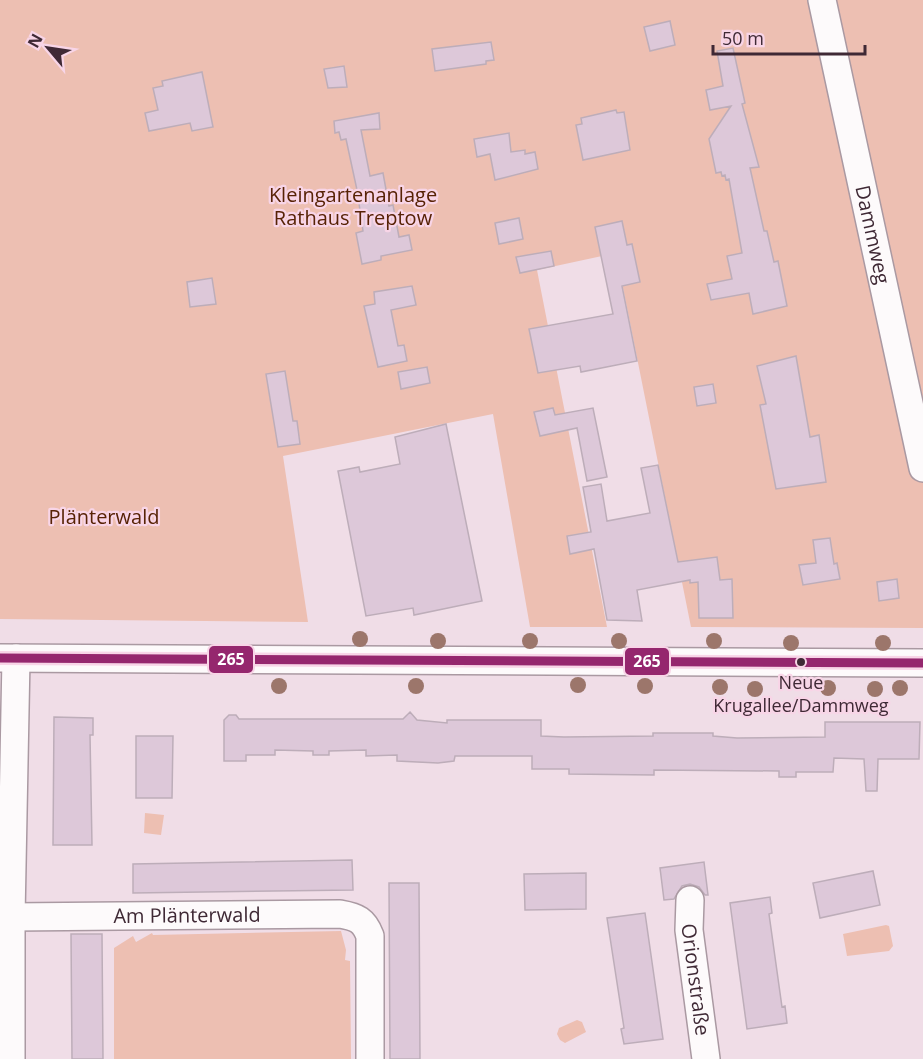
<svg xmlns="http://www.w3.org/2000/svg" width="923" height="1059" font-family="'Open Sans',sans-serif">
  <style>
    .green { fill: #edbfb2 }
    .building { fill: #ddc8d9; stroke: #bdadb9; stroke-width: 1.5 }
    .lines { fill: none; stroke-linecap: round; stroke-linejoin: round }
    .minor-casing { stroke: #aa99a2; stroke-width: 30 }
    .minor { stroke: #fdfafb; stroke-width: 27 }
    .bus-1-casing { stroke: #f8d5e7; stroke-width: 14 }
    .bus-1 { stroke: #95276e; stroke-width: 9 }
    .tree { fill: #9c766b }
    .bus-dot { fill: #3f2935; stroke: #f8d5e7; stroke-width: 2 }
    .labels { text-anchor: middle; stroke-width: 4.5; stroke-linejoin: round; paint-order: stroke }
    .bus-label { font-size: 18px; fill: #3f2935; stroke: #f8d5e7 }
    .park-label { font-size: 20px; fill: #572205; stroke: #f8d5e7 }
    .street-label { font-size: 20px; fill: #3f2935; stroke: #f8d5e7 }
    .line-badge { stroke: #f8d5e7; stroke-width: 2 }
    .badge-label { font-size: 16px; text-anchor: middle; font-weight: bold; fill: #fff }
  </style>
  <rect width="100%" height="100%" fill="#f0dde7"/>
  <path class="green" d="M0,0h923v628l-232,-1 -75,-374 -79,17 70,357h-77l-37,-213 -210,42 25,166 -308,-3z
    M145,813l19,2 -3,20 -17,-2z
    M886,925l3,1 4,20 -4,5 -42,5 -4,-22z
    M341,931l5,19 -1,10 5,1 1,98h-237v-111l19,-12 3,6 16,-9 1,2z
    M577,1020l5,2 4,10 -21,11 -5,-3 -3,-6 2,-6z"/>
  <path class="building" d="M670,21l5,24 -25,6 -6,-24z
    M491,42l3,18 -8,1v3l-51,7 -3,-22z
    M733,48l12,55 -3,1 17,63 -9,1 14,63h3l7,31 4,-1 9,45 -34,8 -4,-21 -38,7 -4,-16 25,-5 -5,-23 15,-3 -13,-74 -3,1 -1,-5 -3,1 -1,-4 -5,1 -7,-34 22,-33 -21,4 -4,-20 17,-4 -6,-35z
    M344,66l3,21 -19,1 -4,-19z
    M202,72l11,55 -21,4 -2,-8 -41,8 -4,-18 13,-3 -5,-22 10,-2 -1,-5z
    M616,110l1,3 7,-1 6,38 -47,10 -7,-35 6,-1 -1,-6z
    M379,113l1,16 -19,1 9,46 13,-3 6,33 4,-1 6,32 10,-2 3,15 -31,6v4l-19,4 -6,-31 7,-2 -6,-41 -11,-51 -5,1 -2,-8 -4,1 -1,-12z
    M509,133l2,19 14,-2v4l10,-2 3,17 -43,11 -5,-26 -13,3 -3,-18z
    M519,218l4,21 -24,5 -4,-21z
    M622,221l5,24 5,-1 8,38 -18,4 15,75 -56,11 -1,-6 -42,7 -9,-44 84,-15 -18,-87z
    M551,251l3,15 -34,7 -4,-16z
    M212,278l4,26 -26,3 -3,-25z
    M412,286l4,19 -25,5 7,36 6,-1 3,16 -29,6 -14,-61 11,-2 -1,-12z
    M796,356l14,81 9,-2 7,47 -50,7 -16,-84 6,-1 -9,-38z
    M427,367l3,16 -29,6 -3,-17z
    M285,371l8,50h4l3,23 -22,3 -12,-73z
    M713,384l3,19 -19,3 -3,-19z
    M553,408l2,7 38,-7 14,69 -20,4 -10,-53 -37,8 -6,-24z
    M446,424l36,177 -68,14 -1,-7 -47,8 -28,-145 21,-4 1,5 40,-8 -5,-27z
    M658,465l20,97 39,-5 3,23 12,-1 1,39h-34l-1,-36 -8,1v-3l-53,10 5,31 -35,-1 -13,-71 -24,5 -3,-18 24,-4 -8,-45 18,-3 6,37 43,-8 -9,-45z
    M830,538l4,26 3,-1 3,16 -37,6 -4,-20 17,-2 -3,-23z
    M897,579l2,19 -20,3 -2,-19z
    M410,712l7,8 30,3v-3h94v16l23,1 89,-1v-3h60v3l24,2 88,-1v-15h95l-1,37h-41l-1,32h-11l-2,-32 -30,-1 -1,14h-37v5h-17v-6l-125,-1v5l-85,-1v-5h-37v-13h-77l-1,5 -16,2 -41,-2v-6l-31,1v-6l-37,1v4h-16v-4l-38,-1v5h-29v6h-22v-41l5,-5h7l3,4h164z
    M54,717l39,1v17h-3l2,110h-39z
    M136,736h37l-1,62h-36z
    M352,860l1,30 -220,3v-29z
    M704,862l4,33h-3l-6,-8 -9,-3 -8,2 -8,13 -10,1 -4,-32z
    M873,871l7,34 -60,13 -7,-35z
    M586,873v36l-61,1 -1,-36z
    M389,883h30l1,176h-30z
    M770,897l2,16 -3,1 13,93 3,-1 2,17 -40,6 -17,-126z
    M645,913l18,126 -39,5 -3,-15 3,-1 -17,-110z
    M71,934h31l1,125h-31z"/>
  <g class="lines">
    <defs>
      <g id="minor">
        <path id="s1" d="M822,0l101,468"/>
        <path d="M0,658l923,5"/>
        <path id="s2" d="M690,900l-1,30 17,129"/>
        <path id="s3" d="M11,917l329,-3c17,3 24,6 30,22v123"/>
        <path d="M11,1059v-142l5,-259"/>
      </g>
    </defs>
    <use href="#minor" class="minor-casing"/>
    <use href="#minor" class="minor"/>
    <defs>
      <path id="bus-1" d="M0,658l923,5"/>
    </defs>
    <use href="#bus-1" class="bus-1-casing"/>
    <use href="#bus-1" class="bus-1"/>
  </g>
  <g class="tree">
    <circle cx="360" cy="639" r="8"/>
    <circle cx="438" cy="641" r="8"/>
    <circle cx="530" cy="641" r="8"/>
    <circle cx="619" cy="641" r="8"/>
    <circle cx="714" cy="641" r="8"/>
    <circle cx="791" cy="643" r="8"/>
    <circle cx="883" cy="643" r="8"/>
    <circle cx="578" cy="685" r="8"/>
    <circle cx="279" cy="686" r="8"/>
    <circle cx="416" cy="686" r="8"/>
    <circle cx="645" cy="686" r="8"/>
    <circle cx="720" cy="687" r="8"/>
    <circle cx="828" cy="688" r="8"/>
    <circle cx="900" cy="688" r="8"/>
    <circle cx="755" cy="689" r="8"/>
    <circle cx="875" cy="689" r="8"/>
  </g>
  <circle class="bus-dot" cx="801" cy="662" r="5"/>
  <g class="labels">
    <g class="bus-label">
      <text x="801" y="689">Neue<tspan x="801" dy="23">Krugallee/Dammweg</tspan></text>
    </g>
    <g class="park-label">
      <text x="353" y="202">Kleingartenanlage<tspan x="353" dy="23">Rathaus Treptow</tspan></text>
      <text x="104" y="524">Plänterwald</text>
    </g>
    <g class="street-label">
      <text dy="7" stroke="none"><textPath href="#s1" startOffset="240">Dammweg</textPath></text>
      <text dy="7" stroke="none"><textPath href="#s3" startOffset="176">Am Plänterwald</textPath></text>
      <text dy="7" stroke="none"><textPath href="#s2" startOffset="80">Orionstraße</textPath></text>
    </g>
  </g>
  <g class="line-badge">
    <rect x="208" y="645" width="46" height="29" rx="6" fill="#95276e"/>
    <rect x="624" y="647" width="46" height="29" rx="6" fill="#95276e"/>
  </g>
  <g class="badge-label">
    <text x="231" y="665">265</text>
    <text x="647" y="667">265</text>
  </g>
  <g transform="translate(48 48) rotate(299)" stroke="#f8d5e7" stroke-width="4.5" paint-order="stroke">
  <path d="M0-4.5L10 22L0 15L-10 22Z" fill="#3f2935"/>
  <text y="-9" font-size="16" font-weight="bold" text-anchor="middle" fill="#3f2935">N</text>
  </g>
  <path d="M713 45v9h152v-9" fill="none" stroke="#3f2935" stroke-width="3"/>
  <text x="722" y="45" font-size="18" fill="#3f2935" stroke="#f8d5e7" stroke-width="4.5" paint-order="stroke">50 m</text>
</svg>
